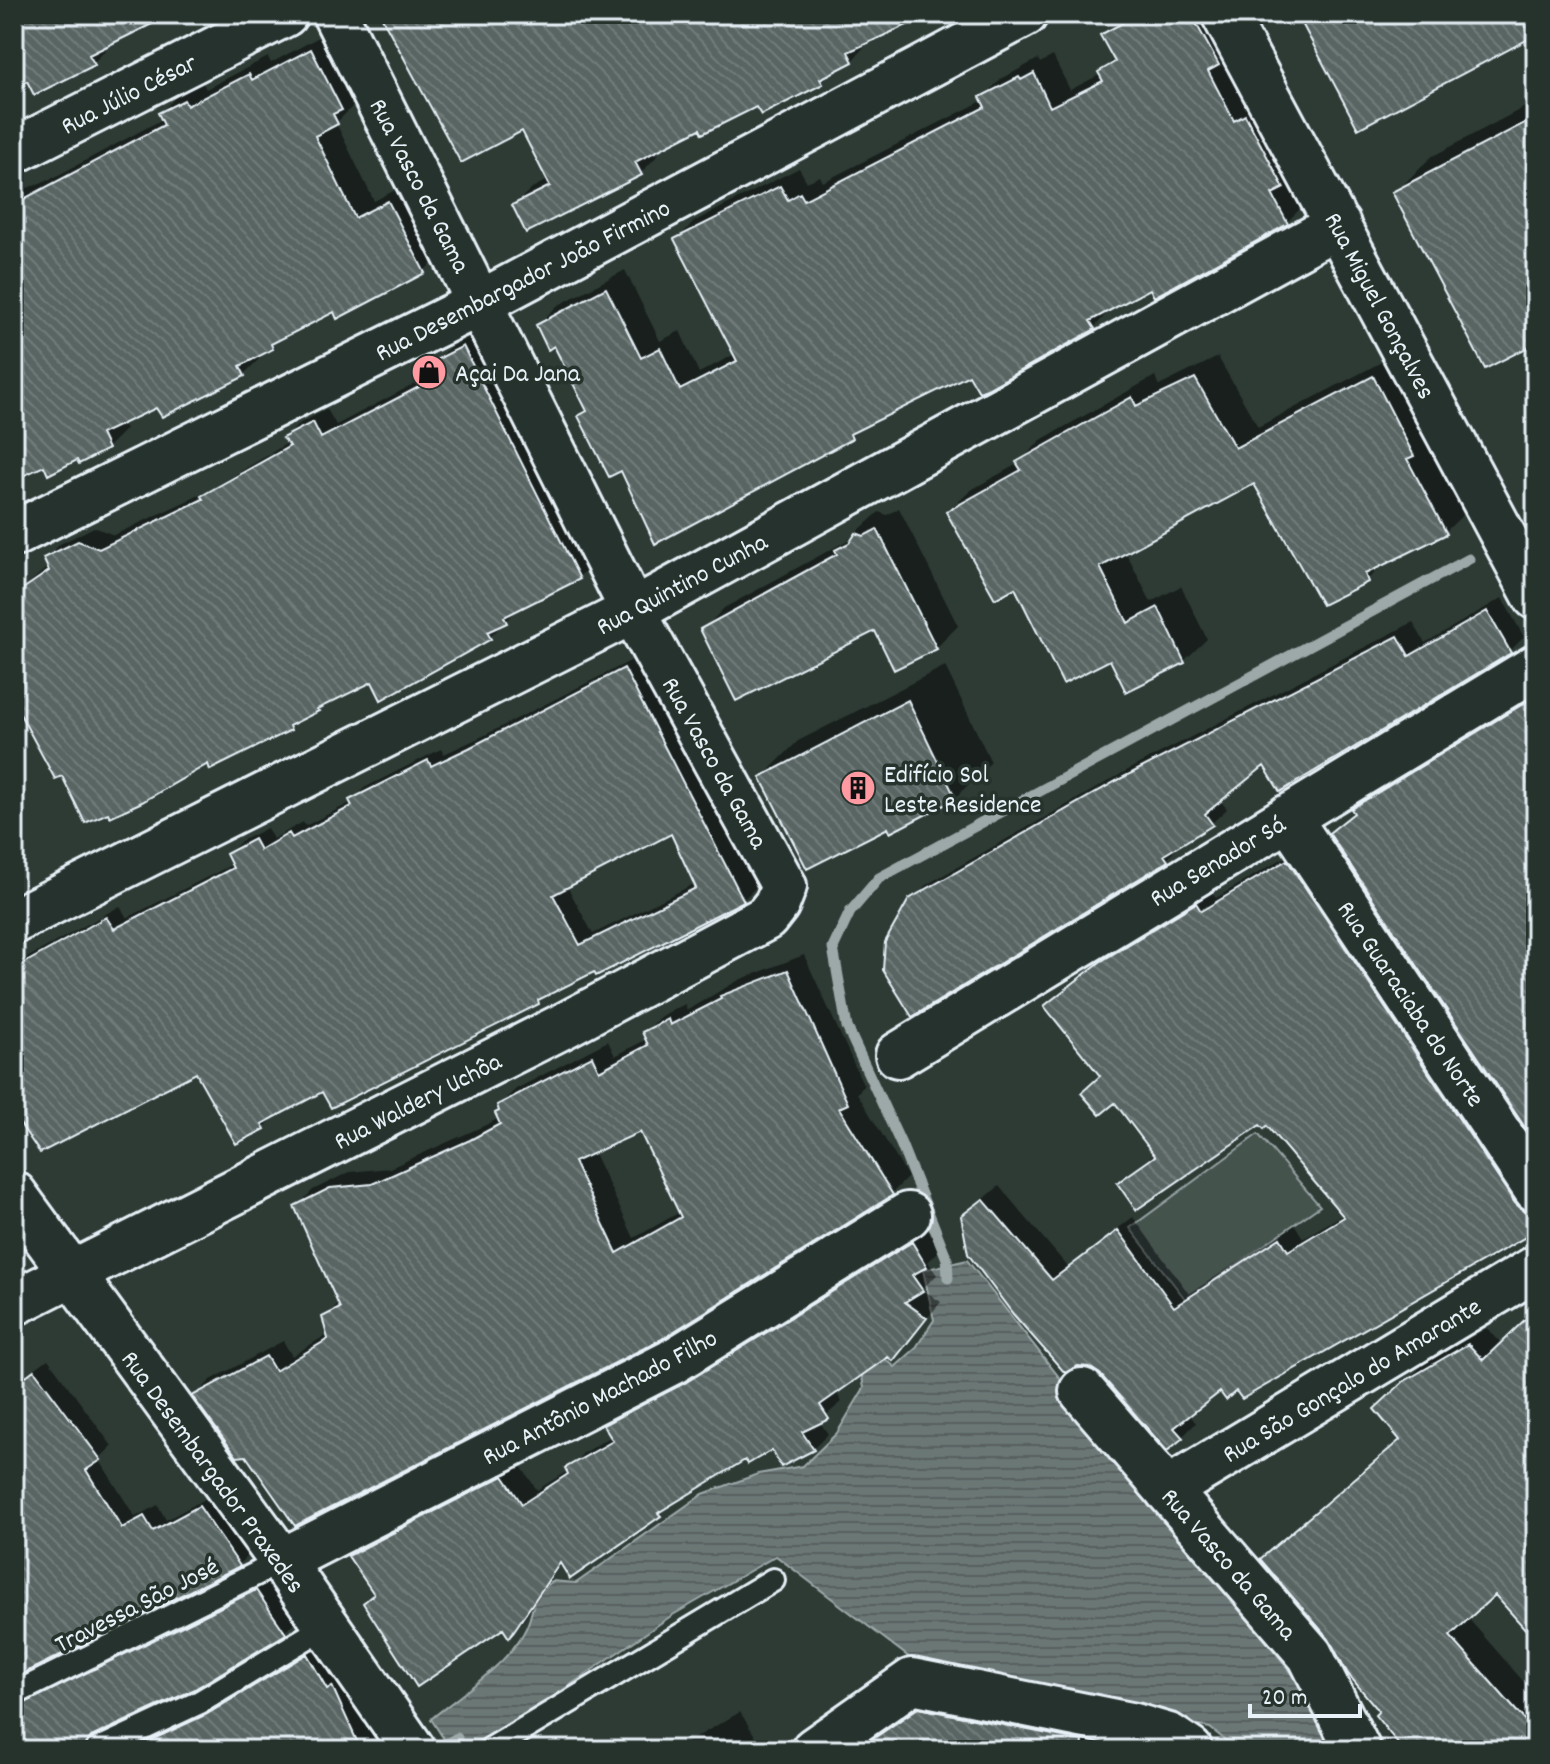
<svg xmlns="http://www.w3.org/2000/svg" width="1550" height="1764" font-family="Dekko,sans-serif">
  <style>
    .green { fill: #45524e; stroke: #96a2a3; stroke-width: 2 }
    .water { fill: url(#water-rules); stroke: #9da8a9; stroke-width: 2 }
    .shadow { fill: #0007; fill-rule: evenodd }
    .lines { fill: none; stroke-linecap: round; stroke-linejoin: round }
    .stream { stroke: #9da8a9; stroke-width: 11 }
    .building { fill: url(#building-back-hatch); stroke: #e8f1f8; stroke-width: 2; fill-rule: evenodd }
    .service-casing { stroke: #e8f1f8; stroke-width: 28 }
    .minor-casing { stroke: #e8f1f8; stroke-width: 50 }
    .tertiary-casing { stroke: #e8f1f8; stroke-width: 50 }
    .service { stroke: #26332d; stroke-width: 22 }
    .minor { stroke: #26332d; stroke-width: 44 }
    .tertiary { stroke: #26332d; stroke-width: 44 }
    .labels { text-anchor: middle; stroke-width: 7; stroke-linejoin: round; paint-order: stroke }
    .street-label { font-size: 26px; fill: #e8f1f8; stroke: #26332d }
    .poi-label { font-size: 26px; fill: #e8f1f8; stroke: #26332d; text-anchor: start }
  </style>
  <defs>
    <pattern id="water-rules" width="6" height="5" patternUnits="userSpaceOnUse" patternTransform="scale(2)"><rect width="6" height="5" fill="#6b7775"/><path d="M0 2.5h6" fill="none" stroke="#586060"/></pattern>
    <pattern id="building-back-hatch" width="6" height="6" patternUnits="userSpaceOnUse" patternTransform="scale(2)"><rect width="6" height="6" fill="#596563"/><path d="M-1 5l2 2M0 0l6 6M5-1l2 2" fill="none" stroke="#717c7a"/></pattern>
  </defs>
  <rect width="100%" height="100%" fill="#2e3b35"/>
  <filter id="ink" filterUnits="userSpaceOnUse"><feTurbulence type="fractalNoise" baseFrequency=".0125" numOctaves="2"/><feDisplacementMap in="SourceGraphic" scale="16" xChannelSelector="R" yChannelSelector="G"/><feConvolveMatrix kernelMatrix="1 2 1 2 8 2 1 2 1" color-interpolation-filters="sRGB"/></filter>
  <g filter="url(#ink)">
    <path class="green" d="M1258,1134l62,72 -134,94 -56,-72z"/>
    <path class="water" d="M967,1260l334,425 32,65h-95l-28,-22 -275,-51 -159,-121 -105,60 -196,134h-24l-20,-31c30,-25 72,-51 92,-85 15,-26 1,-27 29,-53l24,2 127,-89 55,-20 45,-8 34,-33 27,-45 -5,-29 14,-10 22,18 20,-18 19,-29 -11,-50z"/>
    <path class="shadow" d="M14,14h148l-59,31 3,5 -13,13 -65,15 -14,7z
      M383,14h537l-51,27 -17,20 -19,10 -12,11 -120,44 -46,23 3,6 -17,18 -127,32 18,-17 17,-9 -26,-51z
      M1127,14h93l86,189 -19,19 -132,72 -5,-8 -38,21 -18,21 -124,44 -107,53 -12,12 -230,31 -41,-52 8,-8 -33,-65 -17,-18 19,-19 68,-36 35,71 20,-10 19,42 36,-19 -59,-114 19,-19 104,-53 8,14 13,-6 3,6 161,-82 -2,-2 19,-19 37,-20 2,4 13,-7 17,34 31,-16 14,-17 -12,-21z
      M330,31l25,73 -19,19 38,78 33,-17 35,69 -18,18 -139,63 -24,19 1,3 -18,18 -122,48 4,7 -19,19 -58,24 -4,-9 -31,15v-285l37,-14 112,-60 -3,-6 19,-19 24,-11 3,6 62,-32 3,6z
      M1536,101v239l-141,-147 36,-36z
      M478,333l115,230 -15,15 -57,28 -31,31 -117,42 -49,24 -34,25 -82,33 -66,39 -53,21 -75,-124v-108l2,5 33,-28 -4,-7 15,-15 34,-17 20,8 96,-45 79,-48 -4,-4 14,-14 28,-15 9,16 103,-54 -4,-8 14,-15z
      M1395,355l73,155 -23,22 -59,30 -19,18 -112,-99 -130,70 26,51 30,-16 26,53 -23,22 -57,28 -16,-31 -95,-72 -68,-74 23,-22 48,-27 22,-23 114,-64 4,10 59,-29 40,70z
      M899,508l59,118 -22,22 -60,-20 -173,2 21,-22 124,-68 31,-28 8,3z
      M1502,598l22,39 -14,14 -245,112 -46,36 8,10 -15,14 -32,20 -13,17 -256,40 15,-15 209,-119 234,-121 44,-23 12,21z
      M638,657l118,230 -13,13 -195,93 -10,9 -215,87 -47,26 -12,13 -68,-57 -182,41v-147l106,-59 7,12 106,-54 -5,-10 13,-13 26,-13 6,11 30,-17 2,4 47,-24 12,-14 77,-39 3,5 39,-18zM672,831l24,52 -103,51 -26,-48z
      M945,666l46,96 -36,36 -193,-21 36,-36z
      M1536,694v446l-204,-306 36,-39z
      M1302,847l234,347v35l-299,159 -17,1 -31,25 7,9 -14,14 -219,-220 36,-31 69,81 65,-50 56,77 106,-69 8,13 41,-24 -76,-90 -8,-2 -141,61 36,-30 -53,-78 -55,-69 70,-59 94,-57 5,8z
      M804,955l60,131 -7,7 51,84 -17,17 -644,260 -52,-58 16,-16 72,-39 9,15 36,-22 -4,-16 16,-16 -43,-96 16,-16 36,-18 41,-4 98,-44 11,-6v-13l17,-16 92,-48 7,15 32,-17 -3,-6 17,-17 24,-12 2,6 52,-30zM641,1129l39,83 -46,26 -41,-87z
      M927,1229l13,21 -12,12 9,13 -15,14 19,13 -48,56 -5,-3 -52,37 6,10 -23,19 9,13 -15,15 -41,-1 -26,9 -76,47 -99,73 -9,-14 -39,58 -14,14 -6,-9 -127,-33 -26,-37 15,-15 154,-78 18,27 32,-20 14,-17 29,-17 -7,-10 15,-15 82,-42z
      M1536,1311v327l-41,-45 -27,25 68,78v54h-152l-1,-8 9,-9 -10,-22 -101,-170 120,-103 -6,-47 29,-27 63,-36 15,16z
      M48,1359l64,87 -13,13 36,58 23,-12 8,15 46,-25 39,57 -12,13 -225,19v-200z
      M271,1577l28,41 -14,14 -93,56 -95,45 1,9 11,8h-95v-68l6,10z
      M322,1641l60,101 -8,8h-261z
      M937,1690l206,60h-290z
      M740,1712l24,38h-90z
      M1203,1743l13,5 17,-1 3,3h-41z"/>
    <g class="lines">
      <path class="stream" d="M948,1278l-1,-19 -46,-115 -54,-117 -14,-79 17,-36 29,-34 590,-319
        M435,1750l22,-12"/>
    </g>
    <path class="building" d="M14,14h158l-83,41 6,10 -61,30 -7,-14 -13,7z
      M380,14h551l-83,38 5,10 -33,17 3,5 -62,31 -5,-8 -54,27 -2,-5 -65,33 7,13 -116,58 -14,-28 38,-19 -28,-55 -61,32z
      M1139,14h52l28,51 -11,6 26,50 11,-6 39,73 -12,6 16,30 -134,73 -4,-8 -60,32 5,8 -108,60 -8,3 -10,-17 -119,59 2,5 -197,105 -34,-73 -12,6 -31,-61 9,-5 -33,-65 -6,4 -12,-25 70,-37 35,70 19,-10 20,42 57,-29 -63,-122 106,-53 8,14 12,-7 4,7 181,-93 -5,-10 39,-20 2,3 13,-7 16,34 53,-26 -5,-9 17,-10 -15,-27z
      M1297,14h239v21l-178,94z
      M311,49l31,61 -9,4 5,10 -23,12 40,82 33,-17 37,72 -88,46 -3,-7 -63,32 2,5 -33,17 5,10 -83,41 -6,-9 -55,26 7,15 -29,15 -2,-4 -29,15 -4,-9 -30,14v-276l150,-79 -6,-12 26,-13 3,6 62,-32 3,6z
      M1536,117v226l-51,26 -93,-177z
      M463,346l117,233 -76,38 3,6 -20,9 4,7 -110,61 -9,-18 -55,27 2,2 -30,15 2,4 -81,40 -2,-6 -66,38 -32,15 -2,-4 -23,10 -23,-47 -7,3 -41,-76v-108l35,-24 -6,-13 35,-17 21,8 104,-50 -2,-3 89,-50 -8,-8 31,-16 8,16 119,-62 -8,-14z
      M1373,376l41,80 -7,3 40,75 -82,40 3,8 -46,23 -68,-121 -154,83 28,56 30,-16 27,56 -59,29 -16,-32 -47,24 -48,-96 -20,11 -49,-87 75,-42 -5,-8 116,-65 4,9 59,-28 40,70z
      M877,529l60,120 -43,21 -19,-39 -139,70 -36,-72 137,-75 -2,-4 14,-7 7,-10 8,3z
      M1487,611l24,42 -231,139 -16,-26 -59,48 8,11 -49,30 4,6 -256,156 -29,-47 2,-28 24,-43 209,-119 280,-144 11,20z
      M624,668l120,233 -148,75 -2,-4 -56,28 1,4 -208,104 -9,-16 -60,32 3,5 -29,15 -40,-71 -156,80 -26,-38v-146l92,-52 8,12 119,-61 -7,-14 28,-15 6,11 29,-17 3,5 60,-32 -3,-6 79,-40 3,6 38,-18zM671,834l25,54 -116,57 -27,-50z
      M1536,696v448l-207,-311 25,-20 -3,-4z
      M908,700l48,99 -66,34 -2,-5 -81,41 -47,-92z
      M1287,860l228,343 9,8 12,3v17l-294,168 -6,-8 -10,9 -6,-8 -46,36 9,10 -16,13 -67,-77 -11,-7 -11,-1 -13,7 -52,-59 -45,-60 -7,-38 22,-17 69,81 66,-50 56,77 106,-69 8,13 56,-34 -77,-91 -3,3 -4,-4 -124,85 -19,-27 38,-27 -40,-53 -15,12 -19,-22 19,-17 -56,-70 56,-44 96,-59 5,8z
      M788,970l60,134 -9,4 54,87 -233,145 -365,186 -49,-70 -9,1 -45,-61 74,-40 9,15 53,-32 -6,-22 18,-9 -46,-102 36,-18 42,-4 98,-44 30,-16 -5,-11 4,-2 -2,-6 95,-49 7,15 49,-26 -6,-13 26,-13 2,6 51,-26 -1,-3zM640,1132l41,85 -64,36 -43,-91z
      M912,1242l15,25 -15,8 11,16 -18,11 22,16 -34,43 -5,-4 -68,48 9,14 -27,13 12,18 -33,17 -9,-17 -24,14 -3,-4 -87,53 3,3 -91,63 -10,-16 -51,75 -6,-9 -86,58 -54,-84 11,-9 -26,-38 155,-80 19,28 46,-30 -3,-6 48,-27 -10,-16 82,-42z
      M1536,1309v332l-41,-46 -45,41 86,97v17h-133l-28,-35 4,-4 -31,-37 -19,-35 -69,-80 140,-119 -26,-31 29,-27 65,-38 15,16z
      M34,1370l67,90 -15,10 36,58 22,-12 9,15 46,-25 41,60 -226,112v-293z
      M256,1590l30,44 -93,56 -102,47 -8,13h-69v-42z
      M307,1654l20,35 5,-3 29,64h-231l77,-36z
      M918,1708l165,33 -1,9h-225z"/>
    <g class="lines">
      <defs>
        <path id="service" d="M14,1694l268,-133
          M97,1750l103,-48 126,-76
          M489,1750l284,-170"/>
        <path id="minor" d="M1224,14l312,583
          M14,151l271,-137
          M14,534l466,-231 545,-289
          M1288,817l248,372
          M14,921l619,-310 705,-386
          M898,1055l638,-388
          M14,1303l551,-278 201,-107 11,-14 7,-18 -151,-275 -298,-597
          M1082,1391l228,264 48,95
          M1167,1490l369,-222
          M282,1561l390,-199 236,-147
          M814,1750l98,-69 223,45 34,10 21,14"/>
        <path id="tertiary" d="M14,1194l268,367 131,189"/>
      </defs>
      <use href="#service" class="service-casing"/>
      <use href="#minor" class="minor-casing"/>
      <use href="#tertiary" class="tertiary-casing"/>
      <use href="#service" class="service"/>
      <use href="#minor" class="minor"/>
      <use href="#tertiary" class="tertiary"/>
    </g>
  </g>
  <defs>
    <symbol id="shop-disc" viewBox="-11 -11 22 22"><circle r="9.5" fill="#ff9aa2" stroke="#26332d"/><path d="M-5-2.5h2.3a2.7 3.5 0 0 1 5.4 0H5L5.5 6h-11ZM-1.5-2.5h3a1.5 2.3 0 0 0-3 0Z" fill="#111"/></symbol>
    <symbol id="building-disc" viewBox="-11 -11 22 22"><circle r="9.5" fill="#ff9aa2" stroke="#26332d"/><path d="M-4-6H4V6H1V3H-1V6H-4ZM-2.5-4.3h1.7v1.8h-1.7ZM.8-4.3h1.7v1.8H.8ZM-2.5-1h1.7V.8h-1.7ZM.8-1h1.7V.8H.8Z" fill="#111"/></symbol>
  </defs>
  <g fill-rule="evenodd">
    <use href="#shop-disc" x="409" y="352" width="40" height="40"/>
    <use href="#building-disc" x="838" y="768" width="40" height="40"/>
  </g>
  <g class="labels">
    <g class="street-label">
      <text transform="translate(128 93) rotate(-27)" y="9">Rua Júlio César</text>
      <text transform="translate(421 185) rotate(63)" y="9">Rua Vasco da Gama</text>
      <text transform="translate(522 279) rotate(-27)" y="9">Rua Desembargador João Firmino</text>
      <text transform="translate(1381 305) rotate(62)" y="9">Rua Miguel Gonçalves</text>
      <text transform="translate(681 583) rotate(-28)" y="9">Rua Quintino Cunha</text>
      <text transform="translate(716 762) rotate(61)" y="9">Rua Vasco da Gama</text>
      <text transform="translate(1217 860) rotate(-31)" y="9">Rua Senador Sá</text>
      <text transform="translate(1412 1003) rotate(56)" y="9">Rua Guaraciaba do Norte</text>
      <text transform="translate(417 1100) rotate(-27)" y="9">Rua Waldery Uchôa</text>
      <text transform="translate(1351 1379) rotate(-31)" y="9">Rua São Gonçalo do Amarante</text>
      <text transform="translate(599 1396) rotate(-28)" y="9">Rua Antônio Machado Filho</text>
      <text transform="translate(214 1471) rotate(54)" y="9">Rua Desembargador Praxedes</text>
      <text transform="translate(1230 1563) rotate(49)" y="9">Rua Vasco da Gama</text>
      <text transform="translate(136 1604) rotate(-27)" y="9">Travessa São José</text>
    </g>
    <g class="poi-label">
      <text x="455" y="381">Açai Da Jana</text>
      <text x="884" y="782">Edifício Sol<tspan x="884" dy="30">Leste Residence</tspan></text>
    </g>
  </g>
  <rect width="1550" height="1764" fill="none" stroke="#26332d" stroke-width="48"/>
  <rect x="24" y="24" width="1502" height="1716" fill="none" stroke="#e8f1f8" stroke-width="3" filter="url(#ink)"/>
  <path d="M1250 1704v12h110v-12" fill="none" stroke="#e8f1f8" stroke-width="4"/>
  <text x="1262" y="1704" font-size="24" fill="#e8f1f8" stroke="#26332d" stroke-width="6" paint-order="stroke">20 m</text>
</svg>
